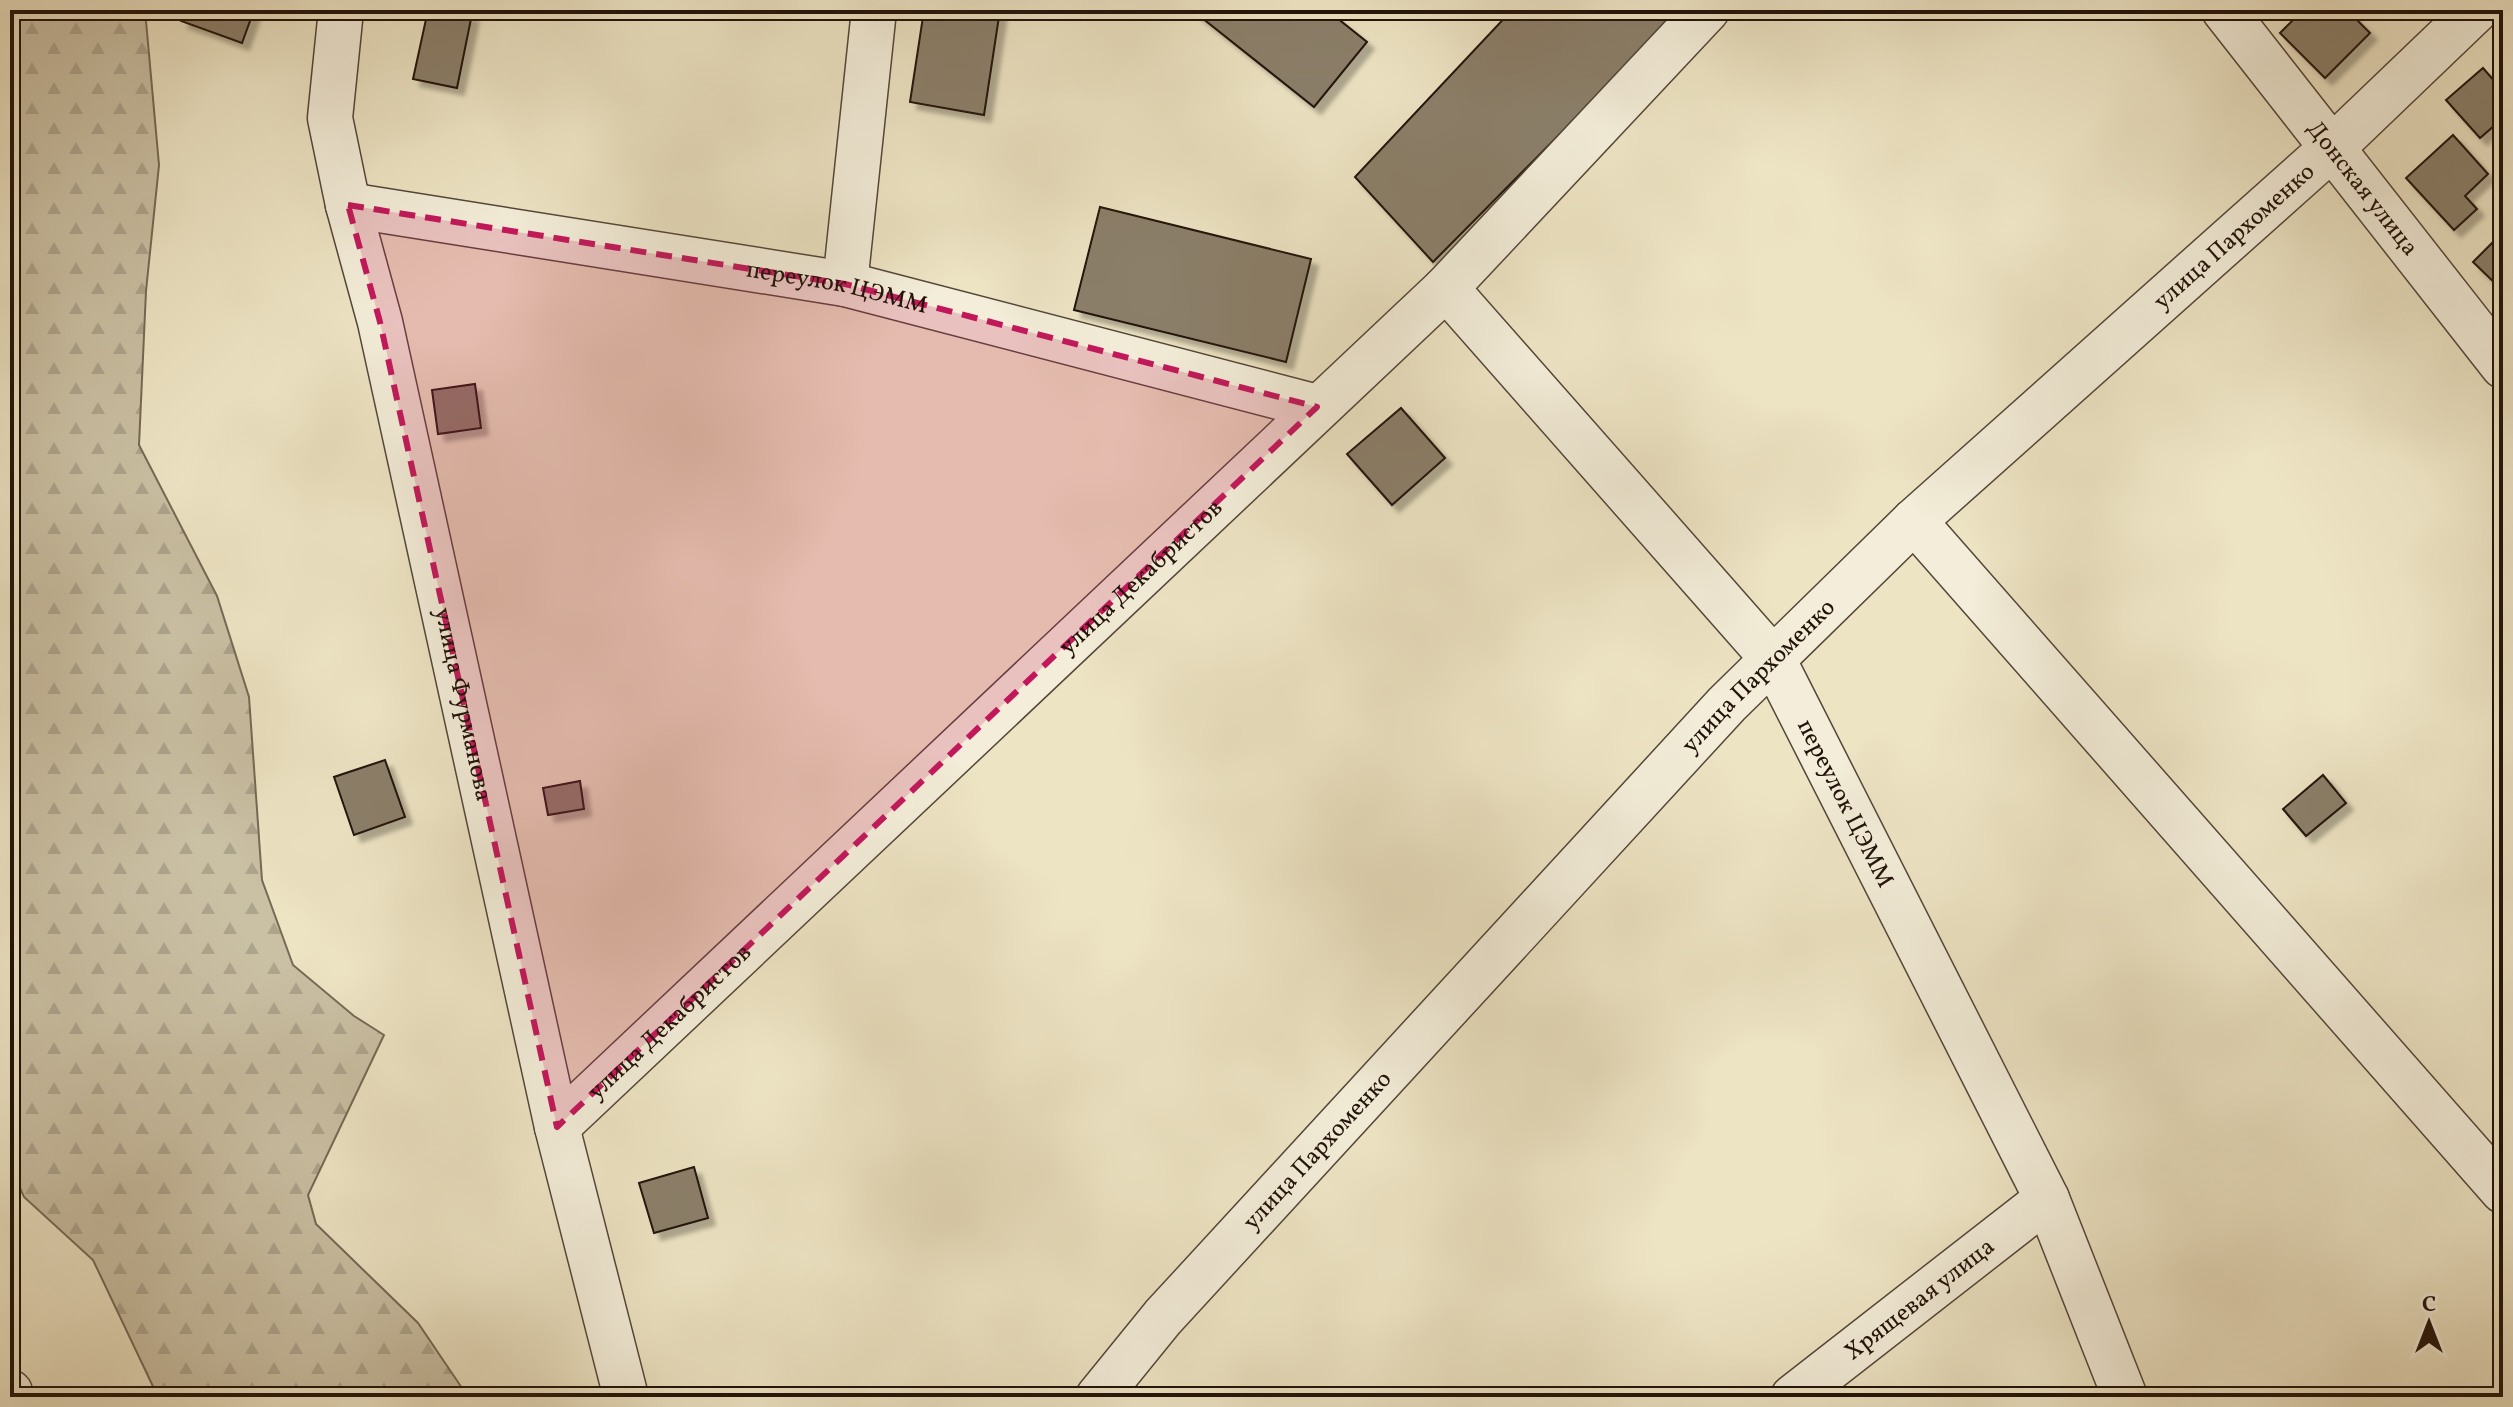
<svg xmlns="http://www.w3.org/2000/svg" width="2513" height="1407" font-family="Vollkorn,serif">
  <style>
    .forest { fill: url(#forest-firs); stroke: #766956; stroke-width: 2 }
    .building { fill: #8b7f6a; stroke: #211209; stroke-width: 2; filter: url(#shadow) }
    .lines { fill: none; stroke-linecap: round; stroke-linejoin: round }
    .street-casing { stroke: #544638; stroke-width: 47 }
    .street { stroke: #f3edd9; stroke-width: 44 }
    .marked { fill: #c2185b; fill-opacity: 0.2; stroke: #c2185b; stroke-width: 6; stroke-dasharray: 16 10; stroke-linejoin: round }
    .labels { text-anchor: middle; stroke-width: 7; stroke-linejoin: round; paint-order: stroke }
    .street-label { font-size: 24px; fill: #211209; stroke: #f3edd9 }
  </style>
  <defs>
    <pattern id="forest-firs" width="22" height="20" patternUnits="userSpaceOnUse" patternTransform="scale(2)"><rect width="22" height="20" fill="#cac0a4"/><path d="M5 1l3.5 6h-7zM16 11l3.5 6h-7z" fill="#ada48c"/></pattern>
    <filter id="shadow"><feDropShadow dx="7" dy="7" stdDeviation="2" flood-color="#0004"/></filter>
  </defs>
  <rect width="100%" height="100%" fill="#ede4c4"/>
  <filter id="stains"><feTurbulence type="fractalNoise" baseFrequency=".0025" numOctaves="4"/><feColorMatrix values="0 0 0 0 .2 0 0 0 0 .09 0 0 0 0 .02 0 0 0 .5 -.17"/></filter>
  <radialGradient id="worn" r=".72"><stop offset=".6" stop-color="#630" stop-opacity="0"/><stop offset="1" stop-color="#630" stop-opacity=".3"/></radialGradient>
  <path class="forest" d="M10,10h135l14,155 -13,126 -7,154 78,151 32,101 13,183 31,85 61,51 30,19 -76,160 8,29 102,99 44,65 1,9h-305l-65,-137 -69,-63 -14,-31z"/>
  <path class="building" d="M185,10h69l-12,33 -61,-22z
    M428,10l44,4 -15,74 -44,-9z
    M924,10h76l-16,105 -74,-13z
    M1192,10h135l40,32 -53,65z
    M1512,10h171l-250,252 -78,-85z
    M2303,10h44l23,23 -45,45 -45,-45z
    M2483,68l20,23v27l-23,20 -34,-38z
    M2453,135l35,39 -23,22 12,13 -23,21 -48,-52z
    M1100,207l211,52 -25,103 -212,-52z
    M2503,232v59l-30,-29z
    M475,384l6,44 -43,6 -6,-44z
    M1401,408l44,50 -53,47 -45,-51z
    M385,760l20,57 -51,18 -20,-58z
    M2323,775l23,28 -40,33 -23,-27z
    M580,781l4,28 -36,6 -5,-27z
    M694,1167l14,51 -54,15 -15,-50z"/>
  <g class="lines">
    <defs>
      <g id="street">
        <path id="s1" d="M341,10l-11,108 18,87 32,117 177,805 69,270"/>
        <path id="s2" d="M2224,10l279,356"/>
        <path id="s3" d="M348,205l497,79 472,123"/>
        <path d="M845,284l29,-274"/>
        <path id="s4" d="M1446,288l327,371 274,540 78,198"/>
        <path d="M1914,521l589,670"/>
        <path id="s5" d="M557,1127l889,-839 261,-278"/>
        <path d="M10,1392l1,5"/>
        <path id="s6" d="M1098,1397l65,-80 564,-613 187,-183 419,-374 143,-137"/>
        <path id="s7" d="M1793,1397l254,-198"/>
      </g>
    </defs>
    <use href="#street" class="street-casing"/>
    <use href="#street" class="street"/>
  </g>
  <path class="marked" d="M348,205l497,79 472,123 -760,720 -177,-805z"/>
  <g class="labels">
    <g class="street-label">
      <text dy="8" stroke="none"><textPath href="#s2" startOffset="226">Донская улица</textPath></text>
      <text dy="8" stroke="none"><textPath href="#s6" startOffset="1626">улица Пархоменко</textPath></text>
      <text dy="8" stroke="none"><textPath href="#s3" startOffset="496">переулок ЦЭММ</textPath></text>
      <text dy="8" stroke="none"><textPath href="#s5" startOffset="802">улица Декабристов</textPath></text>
      <text dy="8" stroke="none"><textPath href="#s6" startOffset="978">улица Пархоменко</textPath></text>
      <text dy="8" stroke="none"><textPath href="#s1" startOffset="710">улица Фурманова</textPath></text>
      <text dy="8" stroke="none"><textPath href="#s4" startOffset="656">переулок ЦЭММ</textPath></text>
      <text dy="8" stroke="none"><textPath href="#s5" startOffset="154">улица Декабристов</textPath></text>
      <text dy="8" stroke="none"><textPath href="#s6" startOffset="330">улица Пархоменко</textPath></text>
      <text dy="8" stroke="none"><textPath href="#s7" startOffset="160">Хрящевая улица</textPath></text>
    </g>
  </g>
  <rect width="2513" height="1407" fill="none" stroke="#ede4c4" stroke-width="40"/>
  <rect x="12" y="12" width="2489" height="1383" fill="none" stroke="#211209" stroke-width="4"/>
  <rect x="20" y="20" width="2473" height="1367" fill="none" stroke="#211209" stroke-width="2"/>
  <g transform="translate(2429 1323)" stroke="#f3edd9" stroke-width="6" paint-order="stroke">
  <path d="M0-6L14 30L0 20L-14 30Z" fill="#211209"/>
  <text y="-12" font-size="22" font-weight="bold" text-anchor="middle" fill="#211209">С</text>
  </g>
  <rect width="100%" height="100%" filter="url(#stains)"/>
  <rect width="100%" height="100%" fill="url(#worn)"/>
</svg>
